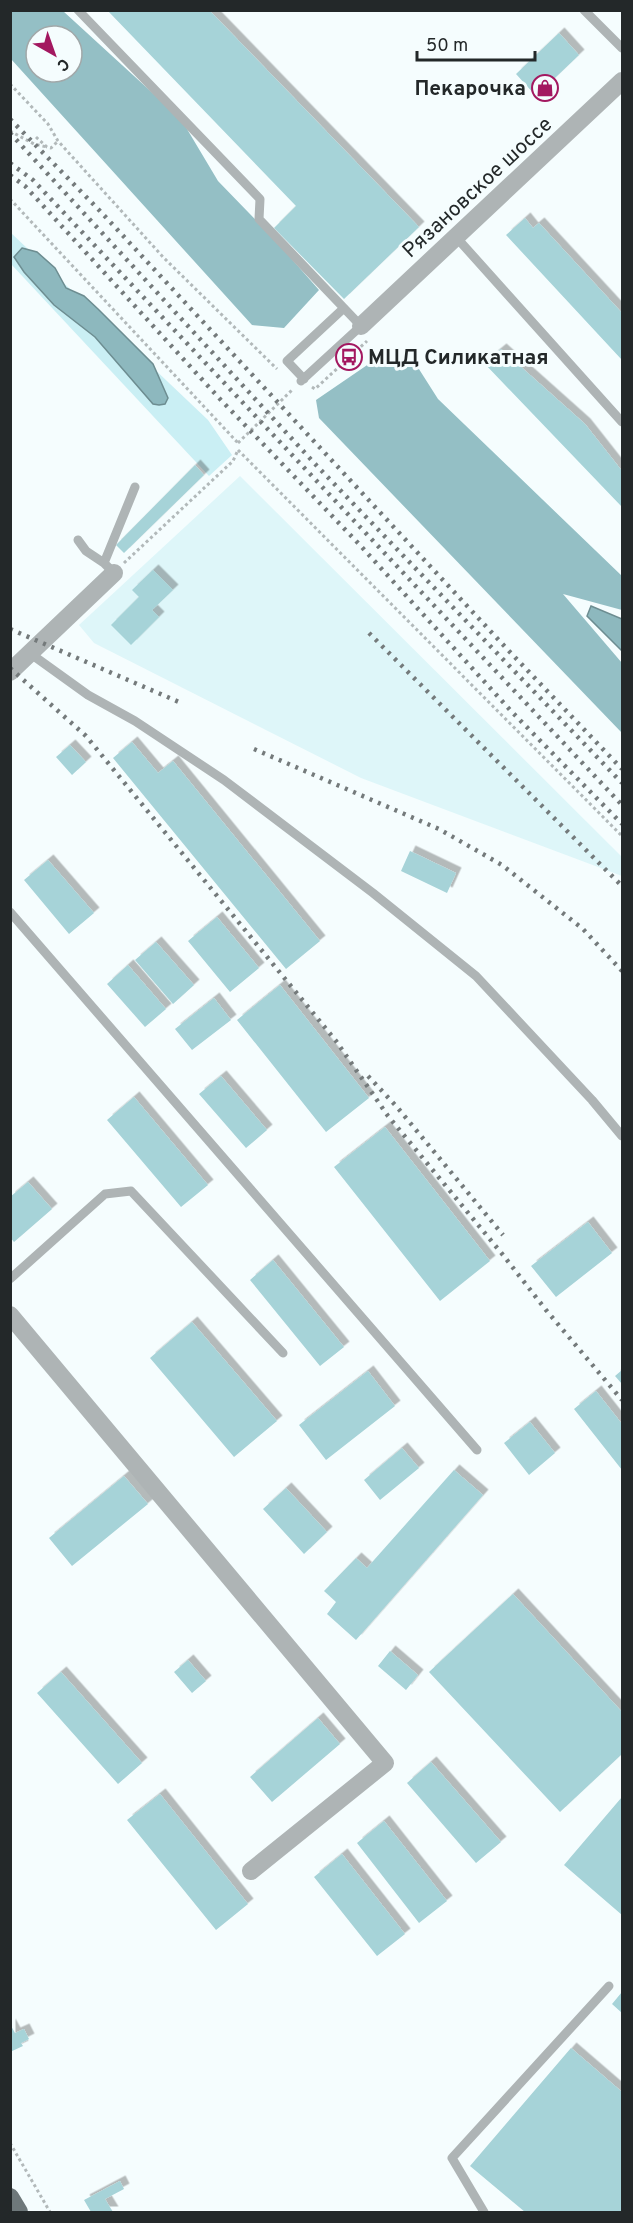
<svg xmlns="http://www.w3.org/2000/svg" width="633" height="2223" font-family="Overpass,sans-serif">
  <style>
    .built { fill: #def6f9 }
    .green { fill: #caeff4 }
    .forest { fill: #94bfc5; fill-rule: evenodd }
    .water { fill: #8db8be; stroke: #6d8d91; stroke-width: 1.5 }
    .building { fill: #a6d3d8; filter: url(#shadow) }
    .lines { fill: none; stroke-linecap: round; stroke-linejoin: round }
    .path { stroke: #b2b9ba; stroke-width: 3; stroke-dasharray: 3 3; stroke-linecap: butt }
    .lane { stroke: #aeb4b5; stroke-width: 9 }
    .street { stroke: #aeb4b5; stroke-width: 18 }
    .primary { stroke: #6e787a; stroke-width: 18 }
    .rail { stroke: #747a7b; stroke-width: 4.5; stroke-dasharray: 3 6; stroke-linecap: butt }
    .labels { text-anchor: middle; stroke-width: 6; stroke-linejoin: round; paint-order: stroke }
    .poi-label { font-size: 21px; font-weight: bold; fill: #232829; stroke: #f5fdfe; text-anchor: end }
    .street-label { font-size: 21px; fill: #232829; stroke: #f5fdfe }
  </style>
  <defs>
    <filter id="shadow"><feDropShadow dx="5.5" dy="-5.5" stdDeviation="0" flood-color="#0004"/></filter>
  </defs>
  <rect width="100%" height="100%" fill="#f5fdfe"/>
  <path class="built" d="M240,476l382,381v19l-261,-98 -267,-135 -15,-18z"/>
  <path class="green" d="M10,232l198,188 24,35 -23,21 -198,-212z"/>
  <path class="forest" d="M11,11h52l118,108 37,62 57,59 44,50 -35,38 -32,-3 -241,-266zM36,36h36v36h-36z
    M376,359l41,7 21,33 184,177v34l-59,-16 59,69v70l-303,-315 -3,-18z"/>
  <path class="water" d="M22,248l15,4 18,16 11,20 18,8 14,13 55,55 15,34 -3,6 -6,1 -6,-1 -58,-67 -41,-32 -30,-33 -10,-15z
    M591,606l31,13v32l-35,-35z"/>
  <path class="building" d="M107,10h102l210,217 -75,72 -70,-71 22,-22z
    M559,33l20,22 -43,41 -20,-22z
    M525,218l8,10 6,-5 83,90v47l-116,-125z
    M501,349l84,75 37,47v36l-138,-144z
    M195,465l9,10 -80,78 -8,-8z
    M153,570l20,20 -21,20 7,7 -28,28 -20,-20 28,-28 -7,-7z
    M132,742l26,31 15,-12 147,180 -34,28 -173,-211z
    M70,745l16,17 -14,13 -16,-18z
    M410,851l46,22 -9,20 -46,-22z
    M48,860l46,53 -25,21 -45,-54z
    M217,917l42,51 -29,24 -42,-51z
    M156,942l38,43 -21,19 -38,-44z
    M128,965l38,44 -21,18 -38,-43z
    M280,985l89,113 -43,34 -89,-112z
    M214,998l17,22 -39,30 -17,-21z
    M221,1076l46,54 -21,18 -47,-54z
    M134,1097l74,88 -27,22 -74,-87z
    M385,1127l105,134 -50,40 -106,-134z
    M28,1182l24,27 -38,33 -4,-5v-40z
    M588,1222l24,31 -56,44 -25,-31z
    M273,1260l71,87 -24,19 -70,-86z
    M192,1322l85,99 -43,36 -84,-99z
    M622,1370v14l-7,-8z
    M368,1371l27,35 -69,54 -27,-35z
    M596,1391l26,33v46l-48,-61z
    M530,1422l25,31 -26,22 -25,-32z
    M402,1448l17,20 -39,32 -16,-20z
    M454,1470l29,25 -127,145 -29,-26 9,-12 -12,-11 32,-33 11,10z
    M124,1476l24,28 -76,62 -23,-28z
    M286,1488l41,44 -23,22 -41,-45z
    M513,1594l109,118v42l-62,58 -131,-140z
    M390,1651l28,24 -12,15 -28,-24z
    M188,1660l18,21 -14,12 -18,-21z
    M61,1672l81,91 -24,21 -81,-91z
    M318,1718l22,26 -68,58 -22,-25z
    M431,1762l70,80 -25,21 -69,-80z
    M160,1794l88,110 -32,26 -89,-110z
    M622,1797v118l-58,-50z
    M384,1821l63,80 -28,22 -62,-80z
    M342,1854l63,80 -28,22 -63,-79z
    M622,1992v21l-10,-9z
    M10,2024l5,9 9,-4 5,10 -8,4 2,3 -13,6z
    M571,2048l51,44v120h-97l-55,-46z
    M120,2181l4,8 -19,10 8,13h-22l-7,-12z"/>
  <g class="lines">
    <path class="path" d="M10,84l38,40 10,17 105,116 114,112
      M10,131l24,13 13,3
      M36,137l11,10 4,1 7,-7
      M10,199l228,244
      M312,387l3,2 52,-48
      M238,443l55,-54
      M238,450l384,386
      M124,563l109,-102 5,-11
      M10,2143l40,69"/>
    <path class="lane" d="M78,10l182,189 -1,20 102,107 -60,55
      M584,10l38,38
      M456,237l166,185
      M304,379l-17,-18 57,-53
      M78,540l8,11 18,12
      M114,573l-10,-10 31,-76
      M31,654l57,41 47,26 89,59 149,113 103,83 116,124 30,36
      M10,912l467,538
      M10,1279l95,-85 26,-3 152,162
      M484,2212l-32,-54 157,-172"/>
    <path class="street" d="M361,326l261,-245
      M10,672l104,-99
      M10,1315l375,448 -134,108"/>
    <path class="primary" d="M10,2197l9,15"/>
    <path class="rail" d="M10,119l90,92 408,439 114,119
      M10,133l307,333 305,317
      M10,163l23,17 589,625
      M10,175l15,11 194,212 140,146 153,168 110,112
      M10,629l169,73
      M369,633l253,253
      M10,668l76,68 250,305 52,75 115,139 43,55 76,90
      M254,749l185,80 63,36 81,64 39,42
      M368,1076l29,31 106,128"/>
  </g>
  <defs>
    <symbol id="shop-ring" viewBox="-11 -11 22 22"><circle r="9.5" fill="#f5fdfe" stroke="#a31860" stroke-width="1.5"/><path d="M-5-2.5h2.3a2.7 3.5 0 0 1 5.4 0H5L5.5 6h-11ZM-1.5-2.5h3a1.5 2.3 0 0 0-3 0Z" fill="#a31860"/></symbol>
    <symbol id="bus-ring" viewBox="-11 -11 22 22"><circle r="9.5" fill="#f5fdfe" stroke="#a31860" stroke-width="1.5"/><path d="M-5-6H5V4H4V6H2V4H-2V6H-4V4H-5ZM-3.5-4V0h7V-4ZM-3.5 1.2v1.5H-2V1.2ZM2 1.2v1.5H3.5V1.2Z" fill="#a31860"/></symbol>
  </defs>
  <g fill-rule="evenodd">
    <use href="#shop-ring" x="530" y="73" width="30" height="30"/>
    <use href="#bus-ring" x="334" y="342" width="30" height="30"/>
  </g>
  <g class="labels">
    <g class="poi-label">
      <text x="526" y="95">Пекарочка</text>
      <text x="368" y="364" text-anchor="start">МЦД Силикатная</text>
    </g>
    <g class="street-label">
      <text transform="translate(477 187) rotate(-43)" y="7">Рязановское шоссе</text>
    </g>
  </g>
  <rect width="633" height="2223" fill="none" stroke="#232829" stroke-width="24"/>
  <g transform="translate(54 54) rotate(140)"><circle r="28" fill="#f5fdfe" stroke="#a1a8a9" stroke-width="1.5"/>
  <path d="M0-4.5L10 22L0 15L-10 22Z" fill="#a31860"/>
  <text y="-9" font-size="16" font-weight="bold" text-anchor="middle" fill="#232829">С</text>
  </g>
  <path d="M417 51v9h118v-9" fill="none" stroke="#232829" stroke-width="3"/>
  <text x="426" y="51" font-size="18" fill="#232829" stroke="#f5fdfe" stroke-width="4.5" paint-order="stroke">50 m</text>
</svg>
